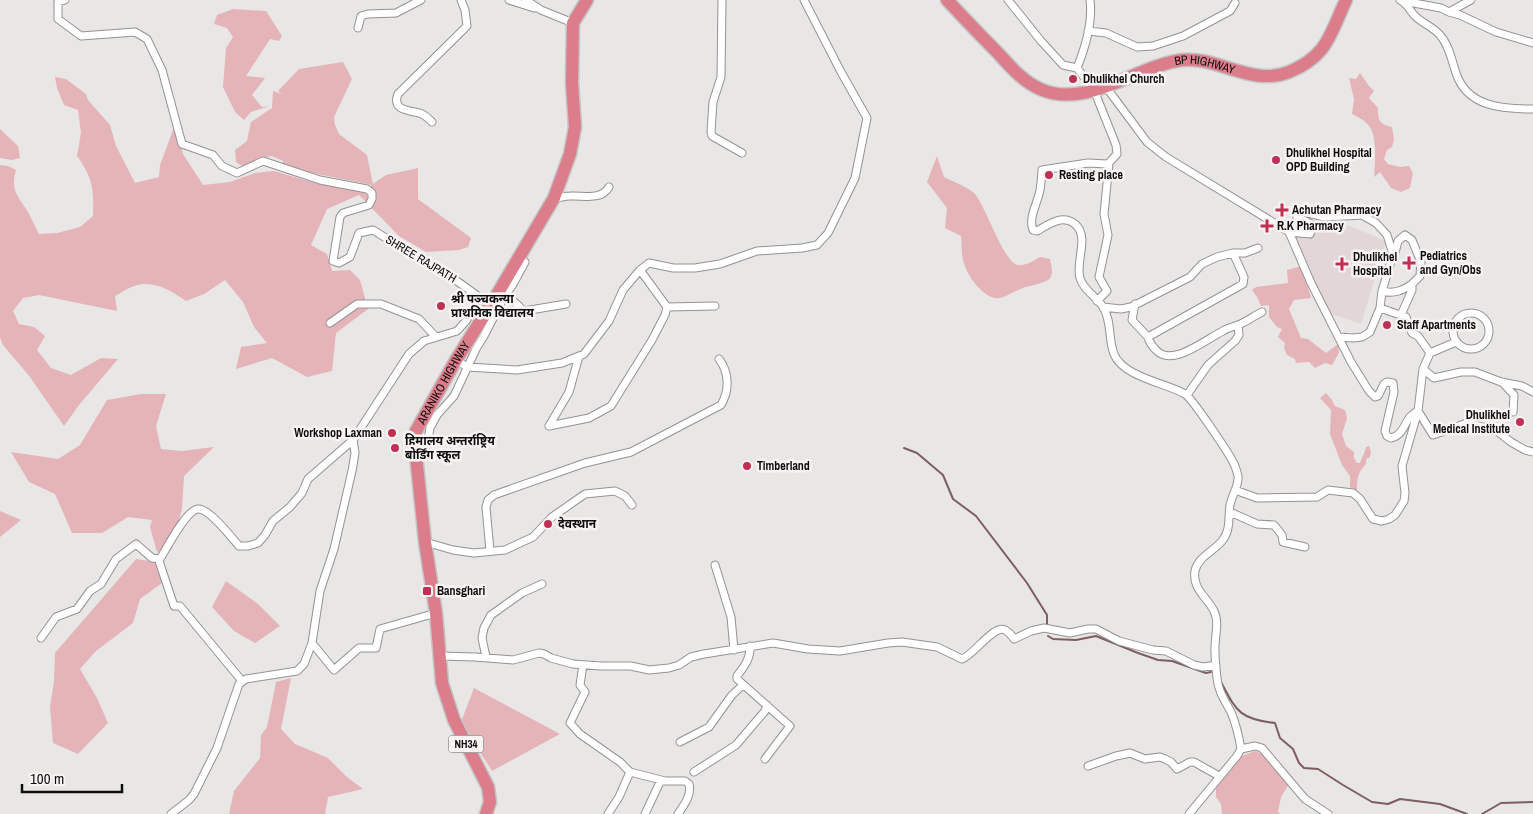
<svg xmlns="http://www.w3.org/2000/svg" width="1533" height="814" font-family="'Archivo Narrow','Noto Sans Devanagari',sans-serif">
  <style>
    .built { fill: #e2d6d7 }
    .green { fill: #e4b4b9 }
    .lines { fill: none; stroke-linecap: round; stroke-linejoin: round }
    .stream { stroke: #7d5e61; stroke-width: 2 }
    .street-casing { stroke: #959292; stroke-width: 9 }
    .highway-casing { stroke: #c5c5c5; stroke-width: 15 }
    .street { stroke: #fff; stroke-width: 7 }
    .highway { stroke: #db7d8b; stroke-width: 12 }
    .poi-dot { fill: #c03055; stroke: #f7f3f3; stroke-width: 2 }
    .labels { text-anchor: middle; stroke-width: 5; stroke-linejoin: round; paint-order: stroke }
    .shield { fill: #f7f3f3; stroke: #545252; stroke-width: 1 }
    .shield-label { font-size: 11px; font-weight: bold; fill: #0e0d0d }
    .street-label { font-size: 12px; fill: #0e0d0d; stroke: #f7f3f3 }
    .poi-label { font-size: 12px; font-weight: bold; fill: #0e0d0d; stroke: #f7f3f3; text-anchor: start }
  </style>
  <rect width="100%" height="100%" fill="#e9e6e6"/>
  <path class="built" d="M1301,216l45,15 1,-6 39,16 -25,83 -32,-11 -9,-14 -22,-54 -3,-11z"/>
  <path class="green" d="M233,9l33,2 16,25 -3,5 -9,-2 -24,37 19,2 -13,17 10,12 8,-1 -19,6 -7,8 -9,-8 -12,-25 3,-39 7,-11 -6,-9 -13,-4 3,-9z
    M343,62l9,17 -18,38 1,8 4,9 28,21 6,29 13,-9 32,-7v31l53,39 -3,9 -9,3 -33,2 -27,-16 -40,-41 -32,14 -16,36 16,9 5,17 18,-1 10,10 8,29 -32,24 -4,38 -25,6 -35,-19 -36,11 5,-22 26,-4 -13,-16 -11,-25 -18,-22 -21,14 -18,7c-15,-10 -30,-20 -49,-16 -7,2 -15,7 -22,11l2,15 -78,-16 -16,3 -10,13 6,13 15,3 11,9 -8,14 14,18 20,7 30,-17 17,1 -39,46 -15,21 -34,-49 -27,-32 -3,-7v-173l8,1 8,4c-6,20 2,26 12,42 4,7 7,15 11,22l18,-1 23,-6 13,-11c1,-26 0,-38 -16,-60l4,-23 -3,-23 -14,-5 -7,-17 -2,-11 11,2 20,15 2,6 22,25 6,21 19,37 24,-6 1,-12 16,-43 7,32 20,31 27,-3 25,-9 19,-2 44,13 49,5 5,-4 -89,-18v-6l-11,-5 -12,2 -5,6 -13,2 -6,-4 -1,-12 12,-9 4,-19 21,-14 1,-17 9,3 -4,-3 21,-22z
    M1360,73l9,13 5,5 -5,7 9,10c0,12 1,16 14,19l2,12 -2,8 -5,3 -3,9 4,5 12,3 9,-1 4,7 -3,15 -9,4 -10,-4 -11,-16 -6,5c1,-13 3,-36 -3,-48 -4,-8 -13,-12 -19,-15l2,-15 -5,-21 7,1z
    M0,129l18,17 2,12 -8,2 -12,-2z
    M937,156l7,21c8,4 26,11 31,17 11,13 29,69 43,71 8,1 15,-4 22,-8l10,2c1,6 4,14 0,19 -2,4 -19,8 -25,9 -8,3 -17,9 -25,11 -15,3 -33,-22 -36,-35 -3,-8 -2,-19 -3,-27l-16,-8 2,-20 -20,-26z
    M1302,266l9,32 -17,2 -5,9 12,29 7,1 18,14 12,-9 1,9 -7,12 -7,-2 -10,5 -6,-6 -13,1 -1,-4 -8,-4 -3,-7 1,-5 -7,-6 4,-8 -5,-2 -8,-10v-12l-8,1 -4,-9 -5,-7 4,-3 32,-4 -1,-13z
    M1326,393l6,7 3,6 10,4 2,8 -5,16 4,12 8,6v6l3,5h3c2,-6 5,-10 6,-16l3,-1 2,6 -1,5 -4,2v5c-8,8 -9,14 -9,26l-7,-2v-12l-8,-11 -12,-31 1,-24 -11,-12z
    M141,394h25l-10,32 5,23 21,2 32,-4 -30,29 -2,32 -10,41 -15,3 -7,-25 2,-7 -24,-3 -26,16h-30l-17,-39 -26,-12 -18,-30 47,7 22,-14 27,-45z
    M0,511l21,9 -21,17z
    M136,559l27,4 -1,20 -22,16 -7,24 -37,28 -16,18 17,29 11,25 -30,31 -25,-11 -3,-36 4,-26 1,-28z
    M226,581l32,23 22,22 -25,17 -21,-12 -22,-24z
    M291,678l-10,51 14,15 33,14 19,19 16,12 -35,8 -3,17h-96l5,-23 26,-33 1,-23 6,-8 9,-45z
    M474,688l86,46 -68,37 -31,-49z
    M1255,751c12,3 26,23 34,33l-8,13 -3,14 2,3h-58l-1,-10 -5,-7v-9l26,-32z"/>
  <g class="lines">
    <path class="stream" d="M904,448l13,5 26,22 10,24 23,17 51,67 20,32v10
      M1048,636l5,3 23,1 20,-4 42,17 20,7 14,1 34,12 5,-1
      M1220,680c16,30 18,39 55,43l5,15 13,11 6,14 5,5 14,1 25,16 29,17 16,2 12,-5 40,5 27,10
      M1482,814l19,-11 32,-1"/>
    <defs>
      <path id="street" d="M65,0l-7,2v17l23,17 54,-4 12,7 15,31 20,74 31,11 9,11 15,7 26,-12 57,19 47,9 5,4v6l-3,6 -26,8 -3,4 -7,44 6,2 11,-6 9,-24 14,-3 55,34 22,12 29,21 16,1 6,5 -17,33 -8,13 -22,47 -17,19 -7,13 -3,17
        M509,0l25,8
        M526,0l15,10 32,13
        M722,0l-1,77 -8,25 -2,30 1,4 30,17
        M1008,0l33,41 22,24 14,3 17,22 22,55 1,9 -8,9 -2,1 -19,-1 -46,7c0,6 -1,13 -2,20 -2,12 -12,28 -7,40l4,1c12,-7 25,-17 38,-7 15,13 0,38 5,54 4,13 16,18 23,29 9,14 5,32 11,47 9,23 52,29 71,40 7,4 43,58 48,68 2,3 4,10 5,14 1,10 -6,19 -8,29 -2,13 1,25 -8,36 -8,10 -25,17 -27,30 -3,18 12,26 19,40 6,12 0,27 1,41 0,8 1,17 2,26 1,13 8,23 14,34 5,12 8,25 10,37
        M1400,0c7,3 10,11 15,16 7,7 18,11 25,19 9,10 12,26 16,38 11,34 46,36 77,36
        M1403,1l38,7 8,4 11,3 36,17 37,11
        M1449,12l22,-12
        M358,28l3,-12 7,-2 28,-1 25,-13
        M1088,31l18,2 31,14 16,-1 30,-10 47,-25 5,-8
        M1077,68c8,-20 16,-46 13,-68
        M1106,87l41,55 19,15 123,75 22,51 40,79 18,29 6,6 3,-1 6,-12 3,-2 6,1 1,9 -9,39 2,5 4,2c15,-3 13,-22 27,-27l5,-42 7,-16 26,-11
        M432,122c-3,-3 -6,-6 -10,-8 -10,-4 -31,-2 -24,-20l69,-68 -2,-16 -4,-10
        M554,198c6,0 10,-2 16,-2 14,-1 31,5 39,-9
        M1289,232l21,2 3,-9 -16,-8 2,-6 26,6 37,-2 14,8 11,12 5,16 -1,10 -9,30 -2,17 -10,24 -8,5 -9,1 -14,-1
        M1394,257l4,-16 7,-6 7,5 9,22 -1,14 -8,8v6l-11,25
        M640,270l9,-7 24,5h22l25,-4 37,-13 45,-3 15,-3 11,-12 27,-55 12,-60 -26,-46 -37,-72
        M1382,291c12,3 20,0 30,-7
        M505,293l19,18 42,-7
        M504,296l8,-10 13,-24
        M1097,301l10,-10 -8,-14 9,-42 -4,-21 5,-51
        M1135,304l-3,16 16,17c1,5 4,9 8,13 16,18 50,-11 67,-19 4,-3 10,-4 15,-6 8,-3 16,-9 24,-13
        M1103,307l18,2 10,-2 59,-30 12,-13 15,-7 16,-4h12l13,-5
        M1380,308l26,9 6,16 6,3 12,17
        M1453 331a18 18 0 1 1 36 0a18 18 0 1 1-36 0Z
        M330,323l27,-19h24l38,15 17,18
        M1148,337l95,-53 1,-7 -11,-24
        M456,360l11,7 50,3 45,-7 22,-9 25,-33 14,-31 17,-20 27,37 48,-1
        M1423,369l11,9 27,-6h14l26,10 21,4 11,6
        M1502,382l12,13 -1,17
        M1187,395l21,-30 27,-24 4,-6 -1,-10
        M1418,411l15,24 34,-12 30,8 14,11 14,8 8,2
        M549,426l40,-8 22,-12 41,-66 13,-25 2,-8
        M549,426l20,-34 10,-36
        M1235,490l22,8 60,-1 11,-7 25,3 7,6 13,20 9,2 7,-2 6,-4 9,-14 1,-8 -3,-27 16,-55
        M1230,512l27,12 17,1 8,10 1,7 22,5
        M425,542l28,8 21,3 31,-3 28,-13 19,-20 33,-23 30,-3 10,5 7,9
        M490,551l-4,-44 2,-7 6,-5 91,-32 46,-11 90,-47c9,-15 8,-33 -2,-46
        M160,559l-1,2 15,45h6l62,75
        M715,565l16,52 3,33
        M41,638l15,-21 21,-8 13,-18 11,-7 15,-25 20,-15 16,14 8,1c7,-11 26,-49 38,-50 11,-1 34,29 41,37h9l10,-3 7,-8 8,-14 17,-14 12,-14 6,-14 45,-39 56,-86 15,-13 33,-10 9,-10 13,-24
        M312,643l22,27 25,-22h17l4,-19 56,-16
        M750,646c1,12 -6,21 -13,30v3l53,47 -25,33
        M440,656l35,1 38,3 26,-7 5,1 7,4 22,6 28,2h30l18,4 20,-2 10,-3 12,-8 13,-3 69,-11 35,6 32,2 48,-8 14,-1 35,5 25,12c12,-4 32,-35 43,-29 4,2 7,6 9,9l17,-8 13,-3 26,5 18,-4h8l23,12 34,9 13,1 28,14 9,2 13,-2
        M486,657l-4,-19 2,-10 7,-13 31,-22 20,-9
        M583,665l-3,20 5,7 -15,31 10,11 40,28 10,10 35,9h20l4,3c3,11 -5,21 -11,30
        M680,742l29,-15 23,-32 11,-10
        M1241,749l14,-3 7,2 43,51 23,15
        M1088,766l28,-10 14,-3 15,6 15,-2 5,2 6,3 6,7 13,-7h4l25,14
        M694,772l42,-27 29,-34 2,-6
        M171,814l18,-14 5,-6 23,-46 22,-64 7,-5 51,-8 7,-7 8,-21 8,-52 14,-42 18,-78 3,-18 -2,-13
        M608,814l11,-17 11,-25
        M645,814l16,-34
        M1189,814l48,-58 4,-7"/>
      <g id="highway">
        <path id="s1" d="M947,0c16,17 33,35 50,52 13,14 25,29 43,37 46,21 96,-23 142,-29 35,-4 70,27 107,12 39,-16 41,-38 57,-72"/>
        <path id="s2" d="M486,814l4,-12 -2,-15 -34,-67 -12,-37 -6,-70 -11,-71 -10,-96 1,-15 40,-71 39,-62 59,-100 16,-44 5,-27 -3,-44 1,-60 14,-23"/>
      </g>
    </defs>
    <use href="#street" class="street-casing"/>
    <use href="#highway" class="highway-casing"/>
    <use href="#street" class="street"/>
    <use href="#highway" class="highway"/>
  </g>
  <g class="poi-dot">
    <circle cx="1073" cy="79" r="5"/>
    <circle cx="1276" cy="160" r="5"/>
    <circle cx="1049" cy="175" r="5"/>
    <path d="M1279.5 202.5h5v5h5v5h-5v5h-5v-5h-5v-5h5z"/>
    <path d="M1264.5 218.5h5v5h5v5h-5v5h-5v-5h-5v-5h5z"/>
    <path d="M1406.5 255.5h5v5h5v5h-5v5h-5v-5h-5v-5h5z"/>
    <path d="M1339.5 256.5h5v5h5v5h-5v5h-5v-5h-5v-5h5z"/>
    <circle cx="441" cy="306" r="5"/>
    <circle cx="1387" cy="325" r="5"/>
    <circle cx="1520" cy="422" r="5"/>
    <circle cx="392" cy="433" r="5"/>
    <circle cx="395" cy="448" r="5"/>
    <circle cx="747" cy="466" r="5"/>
    <circle cx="548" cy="524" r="5"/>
    <rect x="422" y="586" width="10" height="10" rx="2.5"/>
  </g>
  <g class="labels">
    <rect class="shield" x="448.5" y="735.5" width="35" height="17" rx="4"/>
    <g class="shield-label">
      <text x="466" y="748">NH34</text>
    </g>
    <g class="street-label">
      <text dy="4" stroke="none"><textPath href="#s1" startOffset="301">BP HIGHWAY</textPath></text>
      <text transform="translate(421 259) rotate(31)" y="4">SHREE RAJPATH</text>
      <text dy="4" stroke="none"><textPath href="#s2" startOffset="451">ARANIKO HIGHWAY</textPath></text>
    </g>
    <g class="poi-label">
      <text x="1083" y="83">Dhulikhel Church</text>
      <text x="1286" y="157">Dhulikhel Hospital<tspan x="1286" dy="14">OPD Building</tspan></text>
      <text x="1059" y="179">Resting place</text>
      <text x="1292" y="214">Achutan Pharmacy</text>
      <text x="1277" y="230">R.K Pharmacy</text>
      <text x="1420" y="260">Pediatrics<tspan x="1420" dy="14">and Gyn/Obs</tspan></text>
      <text x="1353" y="261">Dhulikhel<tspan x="1353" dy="14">Hospital</tspan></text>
      <text x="451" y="303">श्री पञ्चकन्या<tspan x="451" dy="14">प्राथमिक विद्यालय</tspan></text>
      <text x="1397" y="329">Staff Apartments</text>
      <text x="1510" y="419" text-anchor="end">Dhulikhel<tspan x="1510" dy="14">Medical Institute</tspan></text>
      <text x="382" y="437" text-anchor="end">Workshop Laxman</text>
      <text x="405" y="445">हिमालय अन्तर्राष्ट्रिय<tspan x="405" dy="14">बोर्डिंग स्कूल</tspan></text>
      <text x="757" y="470">Timberland</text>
      <text x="558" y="528">देवस्थान</text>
      <text x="437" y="595">Bansghari</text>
    </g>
  </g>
  <path d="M22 784v8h100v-8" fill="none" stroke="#0e0d0d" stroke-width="2.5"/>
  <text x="30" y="784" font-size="15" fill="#0e0d0d" stroke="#f7f3f3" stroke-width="4" paint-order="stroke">100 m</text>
</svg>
